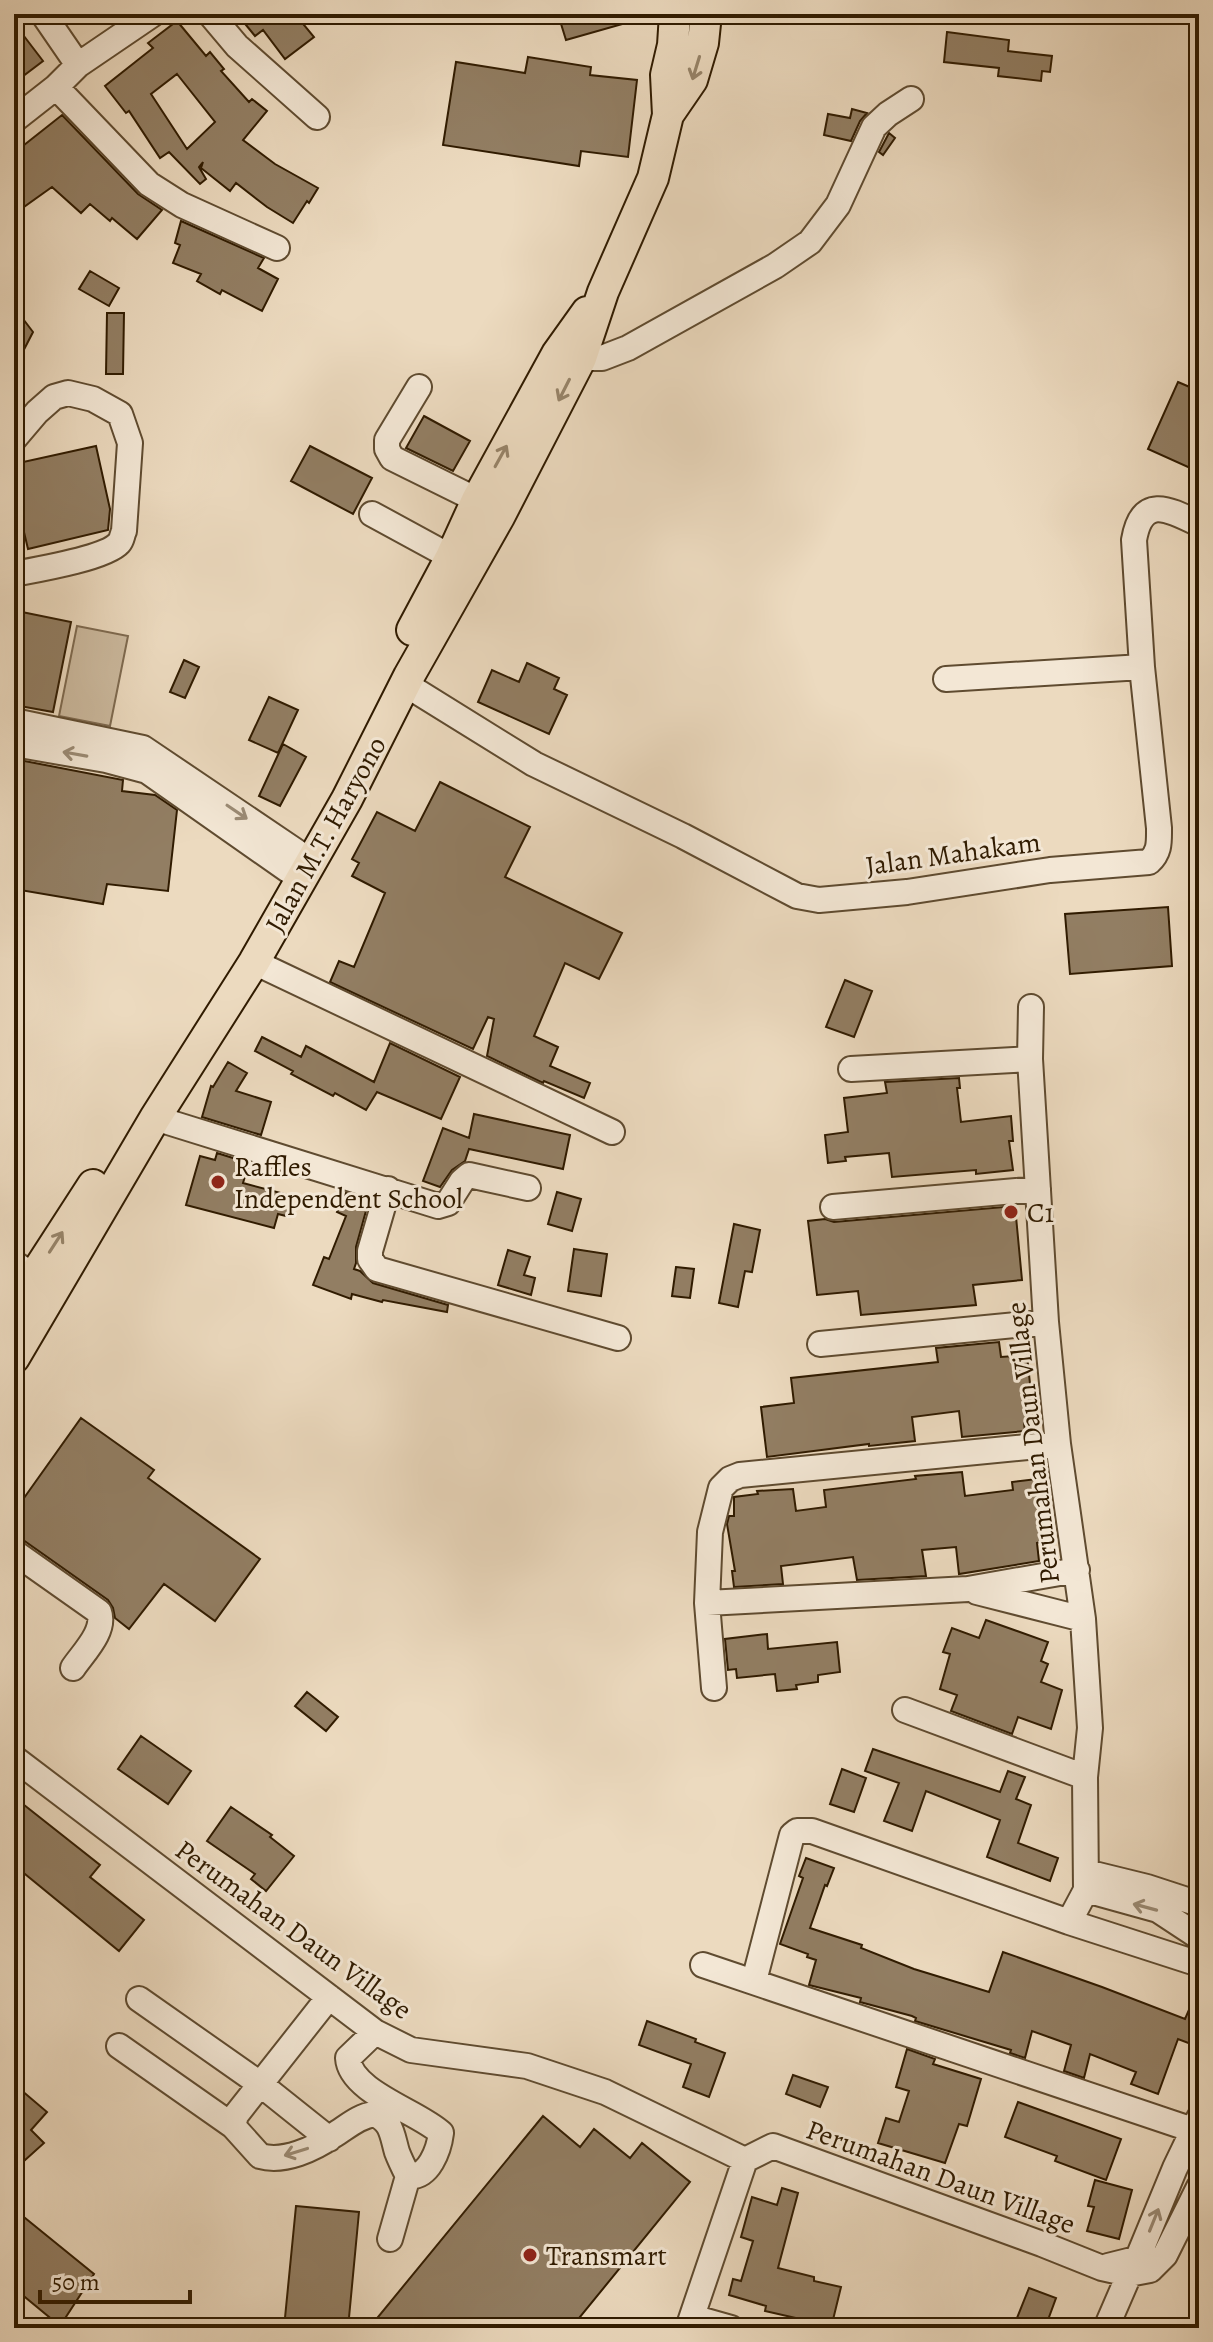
<svg xmlns="http://www.w3.org/2000/svg" width="1213" height="2342" font-family="Alegreya,serif">
  <style>
    .green { fill: #ccba9f; stroke: #7e6a50; stroke-width: 2 }
    .building { fill: #927e63; stroke: #301b00; stroke-width: 2; fill-rule: evenodd }
    .lines { fill: none; stroke-linecap: round; stroke-linejoin: round }
    .minor-casing { stroke: #5f4b30; stroke-width: 28 }
    .major-casing { stroke: #301b00; stroke-width: 34 }
    .minor { stroke: #f3e7d5; stroke-width: 24 }
    .major { stroke: #ecdabf; stroke-width: 30 }
    .oneway { stroke: #978469 }
    .oneway2 { stroke: #9b8b75 }
    .poi-dot { fill: #8f2418; stroke: #f3e7d5; stroke-width: 3 }
    .labels { text-anchor: middle; stroke-width: 6; stroke-linejoin: round; paint-order: stroke }
    .street-label { font-size: 28px; fill: #301b00; stroke: #f3e7d5 }
    .poi-label { font-size: 28px; fill: #301b00; stroke: #f3e7d5; text-anchor: start }
  </style>
  <rect width="100%" height="100%" fill="#ecdabf"/>
  <filter id="stains"><feTurbulence type="fractalNoise" baseFrequency=".0025" numOctaves="4"/><feColorMatrix values="0 0 0 0 .2 0 0 0 0 .09 0 0 0 0 .02 0 0 0 .5 -.17"/></filter>
  <radialGradient id="worn" r=".72"><stop offset=".6" stop-color="#630" stop-opacity="0"/><stop offset="1" stop-color="#630" stop-opacity=".3"/></radialGradient>
  <path class="green" d="M77,626l51,10 -18,90 -51,-10z"/>
  <path class="building" d="M237,14h58l19,23 -29,22 -22,-29 -8,6z
    M558,14h82v5l-74,21z
    M177,21l29,35 4,-4 14,17 -3,2 28,31 3,-3 15,12 -24,29 32,24 43,24 -9,15 -2,-2 -14,22 -26,-16 -31,-24 -6,8 -29,-23 2,-6 -4,5 7,12 -6,5 -31,-32 -9,6 -31,-47 -3,2 -21,-27 48,-38 -5,-5zM177,74l38,48 -28,27 -36,-55z
    M14,23l29,38 -29,22z
    M947,32l62,8 -1,11 44,5 -2,16 -8,-1 -1,10 -43,-5 1,-8 -55,-6z
    M528,57l63,10 -1,8 47,5 -9,77 -47,-6 -2,15 -136,-21 13,-83 69,11z
    M852,109l15,4 -7,8 -9,20 -27,-6 4,-21 22,4z
    M62,115l76,79 24,16 -25,29 -25,-21 -2,3 -20,-17 -9,9 -29,-26 -38,27v-61z
    M889,133l6,5 -12,17 -4,-3z
    M181,221l83,37 -6,10 20,11 -16,32 -40,-21 -2,4 -23,-13 4,-7 -28,-11 7,-18 -5,-2z
    M90,271l29,17 -10,18 -30,-17z
    M14,307l19,25 -19,37z
    M107,313h17l-1,61h-17z
    M1178,382l21,9v81l-51,-23z
    M424,416l46,25 -17,30 -47,-23z
    M96,446l14,63 -2,21 -80,19 -14,-59v-26z
    M310,446l62,32 -19,36 -62,-33z
    M17,611l54,11 -18,90 -39,-7v-79z
    M184,660l15,7 -14,31 -15,-6z
    M527,663l32,15 -5,11 13,6 -18,39 -71,-32 14,-32 27,12z
    M269,697l29,13 -20,43 -29,-13z
    M283,744l23,13 -26,49 -21,-10z
    M14,759l109,21 -1,11 33,4 22,15 -9,81 -61,-7 -4,20 -89,-15z
    M440,782l90,45 -25,50 117,56 -23,46 -34,-16 -31,73 24,11 -8,19 40,17 -6,15 -40,-17 -1,2 -56,-27 7,-37 -6,-2 -15,32 -143,-67 9,-21 15,6 31,-74 -33,-17 7,-13 -7,-4 25,-47 38,19z
    M1168,907l4,59 -102,8 -5,-60z
    M845,980l27,11 -18,46 -28,-10z
    M262,1037l39,20 5,-11 68,36 16,-39 70,34 -19,42 -64,-27 -11,18 -31,-17 -2,3 -42,-22 2,-3 -38,-20z
    M228,1062l19,11 -11,18 35,11 -10,33 -59,-18 9,-31 2,1z
    M959,1078l1,10h-3l4,34 50,-6 2,25h-4l4,29 -37,4v-4l-84,7 -3,-24 -44,4 1,4 -18,2 -3,-28 23,-3 -4,-34 43,-5 -2,-11z
    M474,1114l96,21 -7,34 -94,-20 -4,12 -13,9 -12,17 -17,-6 20,-53 26,10z
    M217,1153l32,10 -6,20 49,13 -6,20 -8,-2 -4,14 -88,-23 14,-49 15,4z
    M557,1192l24,7 -9,32 -24,-7z
    M346,1193l23,7 -13,47v16l-2,6 6,2 13,12 75,22 -1,7 -64,-12 -1,2 -30,-8 -1,5 -38,-14 11,-28 5,2 17,-43 -9,-4z
    M1015,1206l7,74 -49,5 3,20 -115,10 -3,-24 -41,4 -9,-74 17,-2 9,3z
    M734,1224l26,6 -8,42 -7,-1 -7,36 -19,-4z
    M574,1249l33,5 -6,42 -33,-5z
    M508,1250l22,7 -6,18 11,3 -4,17 -33,-10z
    M676,1267l18,2 -4,29 -18,-2z
    M999,1342l2,15 26,-2 7,67 -10,1 1,8 -63,6 -3,-26 -47,6 3,24 -46,5v-2l-102,13 -6,-50 33,-4 -3,-25 147,-16 -2,-14z
    M81,1418l73,52 -6,8 112,81 -45,62 -51,-37 -35,45 -14,-11 -2,-10 -5,-8 -85,-60 -9,-3v-25z
    M962,1472l3,24 48,-6 -1,-8 33,-4 4,34 -12,2 3,28 -3,1 2,18 -80,13 -3,-27 -34,3 4,26 -69,4 -4,-23 -72,9 2,18 -49,3 -2,-16h3l-8,-47 2,-8h5v-19l24,-3 -1,-3 36,-2 3,22 30,-4 -2,-17 92,-11 -1,-3z
    M986,1620l62,22 -7,19 7,3 -7,18 21,8 -11,39 -33,-12 -6,17 -61,-23 6,-16 -17,-6 10,-35 -7,-2 9,-24 27,10z
    M767,1634l1,15 69,-7 3,30 -22,3v7l-22,3 1,4 -20,2 -2,-17 -38,4 -1,-9 -8,1 -3,-31z
    M307,1692l31,25 -12,14 -31,-25z
    M141,1736l50,35 -23,33 -50,-35z
    M873,1749l127,43 8,-21 17,6 -9,22 15,6 -13,38 40,15 -8,23 -63,-24 13,-37 -74,-29 -14,40 -28,-10 15,-38 -34,-12z
    M842,1769l24,9 -12,34 -24,-8z
    M14,1797l86,68 -10,12 54,43 -25,31 -105,-86z
    M231,1807l41,28 -2,2 24,19 -28,35 -15,-12 4,-5 -48,-33z
    M806,1858l28,10 -7,18 -2,-1 -15,43 52,17 -1,3 53,21 75,23 14,-40 99,35 83,32 14,-32v60l-21,-8 -20,55 -27,-10 5,-12 -46,-18 -6,24 -20,-7 7,-26 -39,-14 -7,27 -15,-5 1,-3 -96,-29 1,-3 -4,-2 -52,-14 1,-4 -52,-13 7,-25 -9,-3 1,-3 -28,-10 23,-66 -4,-2z
    M647,2021l49,18 -1,3 30,11 -16,44 -26,-10 8,-23 -52,-19z
    M907,2049l28,10 -2,5 48,15 -14,47 -8,-2 -14,39 -67,-20 8,-25 13,4 10,-31 -13,-4z
    M793,2075l35,12 -8,20 -34,-13z
    M14,2084l33,28 -16,18 13,13 -30,27z
    M1018,2102l103,37 -15,41 -51,-19 2,-5 -52,-19z
    M543,2116l37,31 14,-18 36,29 12,-15 48,39 -119,146h-202z
    M1095,2180l37,10 -13,49 -32,-8 7,-24 -6,-1z
    M782,2188l16,5 -20,75 36,9v4l27,6 -10,41h-24l2,-7 -44,-10 1,-5 -37,-11 4,-16 8,2 12,-40 -12,-4 11,-40 25,8z
    M296,2206l63,6 -11,116h-64z
    M14,2209l80,65 -34,52 -46,-38z
    M1029,2288l27,10 -11,30h-32z"/>
  <g class="lines">
    <defs>
      <path id="minor" d="M43,14l35,51
        M210,14l27,32 80,71
        M56,87l93,97 33,21 95,43
        M14,120l42,-33 22,-22 75,-51
        M581,358h21l26,-10 147,-82 35,-24 28,-37 36,-78 14,-13 23,-15
        M419,387l-32,53v9l5,9 85,42
        M14,439l23,-27 17,-15 14,-4 25,6 27,15 10,29 -6,88c-2,4 -2,9 -5,12 -13,15 -84,27 -105,31
        M372,514l79,43
        M946,679l196,-12
        M405,684l129,80 149,72 114,60 22,4 88,-8 143,-22 99,-8c11,-10 10,-20 10,-34l-17,-161 -8,-127c8,-46 35,-31 65,-16
        M14,721l129,27 154,104
        M14,744l92,16 41,11 141,99
        M254,962l358,170
        M1031,1007l-1,52 16,263 12,122 25,175 7,109 -5,49 1,113 -17,32
        M851,1069l179,-10
        M155,1118l283,88 10,-3 14,-22 7,-6 59,13
        M388,1189l-18,62v8l7,10 241,69
        M833,1207l205,-18
        M14,1263l20,13
        M820,1344l226,-22
        M14,1552l85,60c7,19 -16,41 -26,56
        M977,1592l106,27
        M707,1603l261,-14 109,-19
        M714,1688l-7,-85 3,-71 11,-44 9,-9 10,-4 318,-31
        M905,1710l180,67
        M14,1758l361,274 36,18 116,16 78,26 140,68 28,-14 269,98 60,24 27,6 21,-4 15,-15 34,-68
        M1086,1872l61,15 52,17
        M1086,1890l72,20 41,27
        M703,1965l490,165
        M754,1981l38,-146 5,-4h15l257,91 130,42
        M329,1997l-93,118 -3,11 27,30c24,7 54,-7 74,-21 13,-8 25,-19 40,-21 18,7 18,21 23,38 3,8 7,16 11,24
        M139,1999l121,85 69,55
        M375,2032l-27,26c2,34 71,54 93,75 -2,16 -12,46 -33,43
        M119,2046l114,80
        M390,2239l18,-63
        M1108,2266l28,-7 3,-4 36,-87 24,-50
        M692,2317l39,11
        M688,2328l57,-168
        M1106,2328l29,-67"/>
      <path id="major" d="M668,115l24,-35 11,-37 3,-29
        M412,630l39,-73 26,-57 80,-146 30,-42
        M14,1307l79,-122
        M14,1358l141,-240 99,-156 93,-163 62,-123 90,-159 82,-159 22,-66 50,-114 15,-63 -2,-40 7,-30 2,-31"/>
    </defs>
    <use href="#minor" class="minor-casing"/>
    <use href="#major" class="major-casing"/>
    <use href="#minor" class="minor"/>
    <use href="#major" class="major"/>
  </g>
  <defs><path id="oneway-shaft" d="M-6 0H5M1.5-3L5.5 0L1.5 3" fill="none" stroke-width="1.6" stroke-linecap="round" stroke-linejoin="round" transform="scale(2)"/></defs>
  <g class="oneway">
    <use href="#oneway-shaft" transform="translate(696 68) rotate(107)"/>
    <use href="#oneway-shaft" transform="translate(564 390) rotate(117)"/>
    <use href="#oneway-shaft" transform="translate(501 456) rotate(-61)"/>
    <use href="#oneway-shaft" transform="translate(56 1242) rotate(-57)"/>
  </g>
  <g class="oneway2">
    <use href="#oneway-shaft" transform="translate(75 754) rotate(-170)"/>
    <use href="#oneway-shaft" transform="translate(237 812) rotate(34)"/>
    <use href="#oneway-shaft" transform="translate(1145 1907) rotate(-165)"/>
    <use href="#oneway-shaft" transform="translate(296 2152) rotate(163)"/>
    <use href="#oneway-shaft" transform="translate(1154 2220) rotate(-68)"/>
  </g>
  <g class="poi-dot">
    <circle cx="218" cy="1182" r="8"/>
    <circle cx="1011" cy="1212" r="8"/>
    <circle cx="530" cy="2255" r="8"/>
  </g>
  <g class="labels">
    <g class="street-label">
      <text transform="translate(325 834) rotate(-61)" y="10">Jalan M.T. Haryono</text>
      <text transform="translate(953 853) rotate(-8)" y="10">Jalan Mahakam</text>
      <text transform="translate(1032 1443) rotate(-97)" y="10">Perumahan Daun Village</text>
      <text transform="translate(294 1929) rotate(36)" y="10">Perumahan Daun Village</text>
      <text transform="translate(941 2176) rotate(20)" y="10">Perumahan Daun Village</text>
    </g>
    <g class="poi-label">
      <text x="234" y="1176">Raffles<tspan x="234" dy="32">Independent School</tspan></text>
      <text x="1027" y="1222">C1</text>
      <text x="546" y="2265">Transmart</text>
    </g>
  </g>
  <rect width="1213" height="2342" fill="none" stroke="#ecdabf" stroke-width="48"/>
  <rect x="16" y="16" width="1181" height="2310" fill="none" stroke="#301b00" stroke-width="4"/>
  <rect x="24" y="24" width="1165" height="2294" fill="none" stroke="#301b00" stroke-width="2"/>
  <path d="M40 2290v12h150v-12" fill="none" stroke="#301b00" stroke-width="4"/>
  <text x="52" y="2290" font-size="24" fill="#301b00" stroke="#f3e7d5" stroke-width="6" paint-order="stroke">50 m</text>
  <rect width="100%" height="100%" filter="url(#stains)"/>
  <rect width="100%" height="100%" fill="url(#worn)"/>
</svg>
